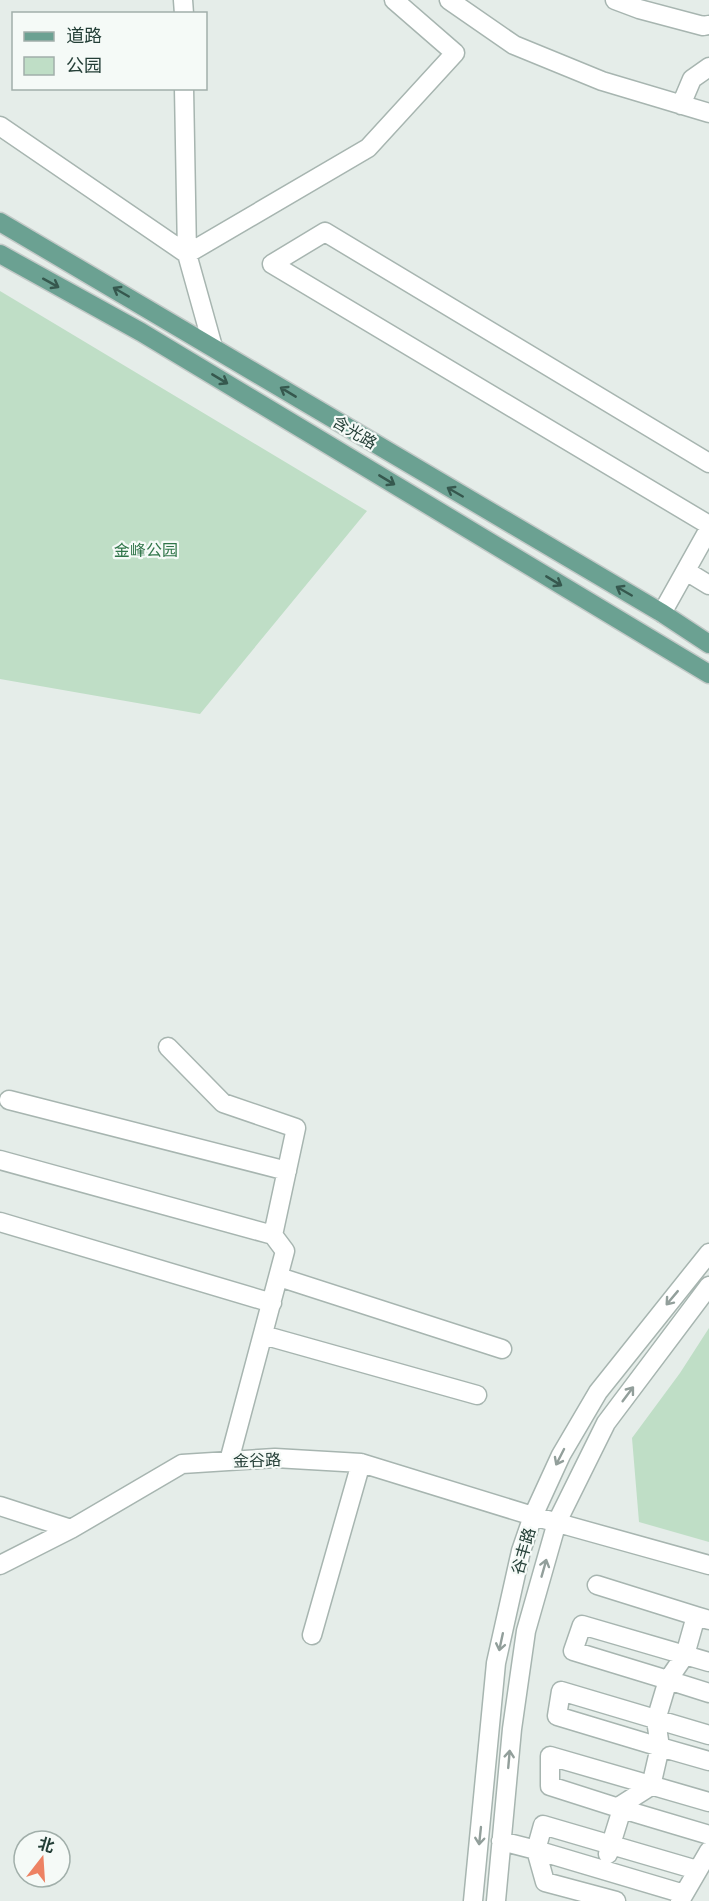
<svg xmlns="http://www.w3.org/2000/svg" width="709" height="1901" font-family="'Archivo Narrow','Noto Sans SC',sans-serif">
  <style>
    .green { fill: #bfdec6 }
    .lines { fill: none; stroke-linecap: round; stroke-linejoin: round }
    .minor-casing { stroke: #a7b5b0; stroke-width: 21 }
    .major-casing { stroke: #c2c9c7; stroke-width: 21 }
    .minor { stroke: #fff; stroke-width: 18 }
    .major { stroke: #6ba192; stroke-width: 18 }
    .oneway { stroke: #36584e }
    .oneway2 { stroke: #929f9b }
    .labels { text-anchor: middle; stroke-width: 4.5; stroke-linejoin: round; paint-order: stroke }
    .street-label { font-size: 16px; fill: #243f37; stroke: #f5faf7 }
    .park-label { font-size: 16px; fill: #307549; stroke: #f5faf7 }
  </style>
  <rect width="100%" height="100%" fill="#e5ede9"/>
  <path class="green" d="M0,291l367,220 -167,203 -200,-35z
    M709,1328v214l-70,-20 -7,-84 48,-65z"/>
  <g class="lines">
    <defs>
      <path id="minor" d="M183,0l1,14
        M449,0l65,45 88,36 107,32
        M615,0l24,9 64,17 6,-1
        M184,88l3,166
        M681,105l11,-26 17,-12
        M0,126l187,128
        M213,347l-26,-93 181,-106 87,-95 -61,-53
        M709,463l-384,-231 -53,32 437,261
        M686,571l23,14
        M662,613l47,-84
        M168,1047l55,56 73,25 -23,107
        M9,1100l278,71
        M0,1160l273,75 12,16 -56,210
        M0,1222l272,81
        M279,1277l223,72
        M263,1335l214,60
        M0,1506l71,23
        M0,1565l71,-36 111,-65 93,-6 86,5 172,53 176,49
        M597,1585l99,31
        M709,1620l-13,-4 -11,39 -17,25 -95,-29 9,-26 127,37
        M312,1635l49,-172
        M709,1693l-41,-13 -12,40 4,27 -103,-31 4,-25 148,44
        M618,1807l33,-21 9,-39 49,14
        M622,1809l-72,-23v-30l159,46
        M501,1841l35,9 7,-25 154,45
        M608,1854l14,-45 87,26
        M473,1901l23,-238 25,-112 12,-35 28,-61 37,-63 111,-139
        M496,1901l16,-172 14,-98 31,-109 49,-99 103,-137
        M616,1901l-71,-19 -9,-32 148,44
        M680,1901l29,-50"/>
      <path id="major" d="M0,222l662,391 47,31
        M0,254l141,78 568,342"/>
    </defs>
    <use href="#minor" class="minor-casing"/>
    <use href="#major" class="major-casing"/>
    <use href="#minor" class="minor"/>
    <use href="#major" class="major"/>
  </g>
  <defs><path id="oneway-shaft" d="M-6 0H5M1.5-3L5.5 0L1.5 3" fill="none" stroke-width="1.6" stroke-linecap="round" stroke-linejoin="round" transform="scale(1.5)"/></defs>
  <g class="oneway">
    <use href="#oneway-shaft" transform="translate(51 283) rotate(29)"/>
    <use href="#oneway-shaft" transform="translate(121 292) rotate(-150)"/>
    <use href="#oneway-shaft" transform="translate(220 379) rotate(31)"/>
    <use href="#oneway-shaft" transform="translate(288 392) rotate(-149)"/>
    <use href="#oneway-shaft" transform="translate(387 480) rotate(31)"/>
    <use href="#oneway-shaft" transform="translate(455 492) rotate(-150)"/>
    <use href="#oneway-shaft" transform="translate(554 581) rotate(31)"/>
    <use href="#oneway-shaft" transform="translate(624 591) rotate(-150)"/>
  </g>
  <g class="oneway2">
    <use href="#oneway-shaft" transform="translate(672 1298) rotate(130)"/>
    <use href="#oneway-shaft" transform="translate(628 1394) rotate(-53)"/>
    <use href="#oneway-shaft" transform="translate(560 1457) rotate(117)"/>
    <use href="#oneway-shaft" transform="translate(544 1568) rotate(-74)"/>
    <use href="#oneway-shaft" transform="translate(501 1642) rotate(102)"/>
    <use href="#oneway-shaft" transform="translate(509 1759) rotate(-85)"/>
    <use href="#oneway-shaft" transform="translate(480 1836) rotate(96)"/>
  </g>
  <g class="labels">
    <g class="street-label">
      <text transform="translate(355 432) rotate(31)" y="6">含光路</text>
      <text transform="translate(257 1460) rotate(-2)" y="6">金谷路</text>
      <text transform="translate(523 1551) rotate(-74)" y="6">谷丰路</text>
    </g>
    <g class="park-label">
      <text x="146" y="556">金峰公园</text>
    </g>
  </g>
  <rect x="12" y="12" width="195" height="78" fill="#f5faf7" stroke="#a1afaa" stroke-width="1.5"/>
  <rect x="24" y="32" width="30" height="9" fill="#6ba192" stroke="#a1afaa" stroke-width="1.5"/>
  <text x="66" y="42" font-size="18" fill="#243f37">道路</text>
  <rect x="24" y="57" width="30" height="18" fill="#bfdec6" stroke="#a1afaa" stroke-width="1.5"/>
  <text x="66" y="72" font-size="18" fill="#243f37">公园</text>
  <g transform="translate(42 1859) rotate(17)"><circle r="28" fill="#f5faf7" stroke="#a1afaa" stroke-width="1.5"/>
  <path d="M0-4.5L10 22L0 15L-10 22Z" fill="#ed8263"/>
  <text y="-9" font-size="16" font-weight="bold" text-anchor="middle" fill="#243f37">北</text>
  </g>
</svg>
